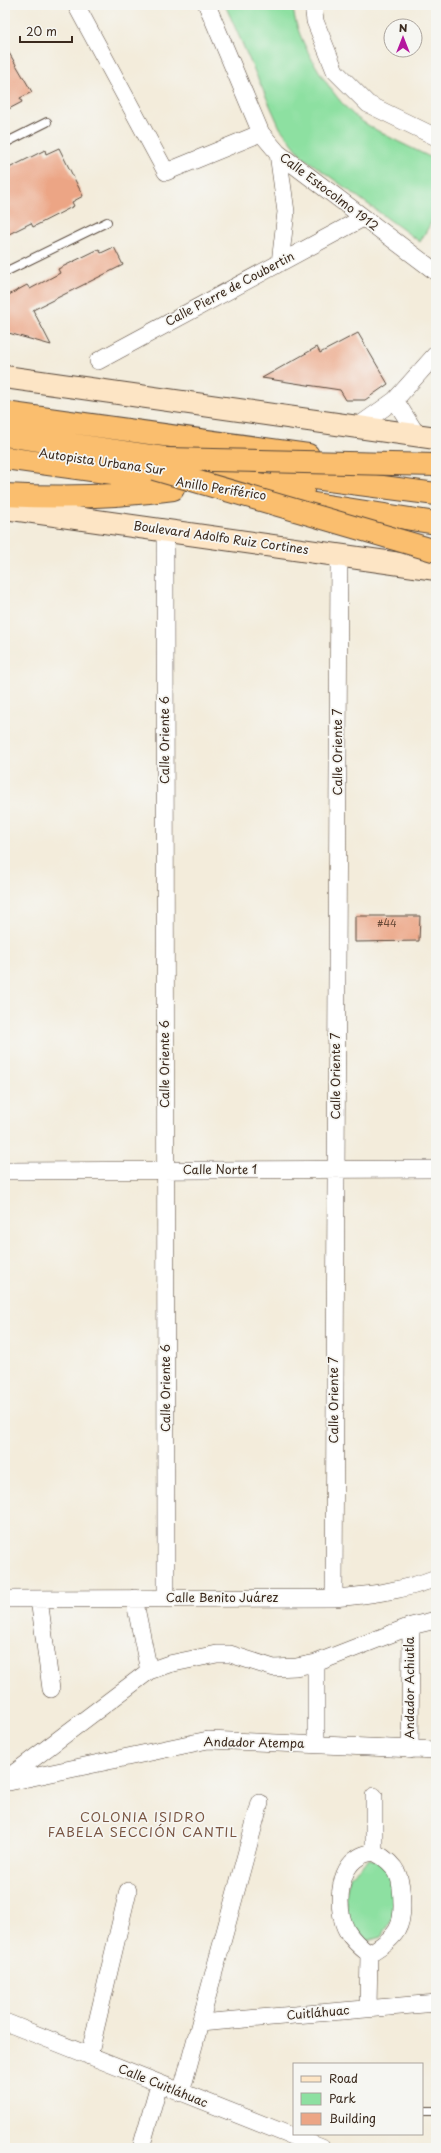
<svg xmlns="http://www.w3.org/2000/svg" width="441" height="2153" font-family="'Playpen Sans',sans-serif">
  <style>
    .green { fill: #8de0a1; stroke: #648560 }
    .building { fill: #eca585 }
    .lines { fill: none; stroke-linecap: round; stroke-linejoin: round }
    .lane-casing { stroke: #57473a; stroke-width: 10 }
    .street-casing { stroke: #57473a; stroke-width: 18 }
    .secondary-casing { stroke: #57473a; stroke-width: 24 }
    .highway-casing { stroke: #57473a; stroke-width: 24 }
    .lane { stroke: #fff; stroke-width: 8 }
    .street { stroke: #fff; stroke-width: 17 }
    .secondary { stroke: #fde5c5; stroke-width: 22 }
    .highway { stroke: #fabe6e; stroke-width: 22 }
    .highway-bridge-casing { stroke: #57473a; stroke-width: 24; stroke-linecap: butt }
    .highway-bridge { stroke: #fabe6e; stroke-width: 22 }
    .labels { text-anchor: middle; stroke-width: 3.5; stroke-linejoin: round; paint-order: stroke }
    .number-label { font-size: 10px; fill: #674938 }
    .street-label { font-size: 12px; fill: #3b2a1e; stroke: #f6f6f2 }
    .neighbourhood-label { font-size: 13px; letter-spacing: 1px; fill: #795542; stroke: #f6f6f2 }
  </style>
  <rect width="100%" height="100%" fill="#f6f6f2"/>
  <filter id="ink" filterUnits="userSpaceOnUse"><feTurbulence type="fractalNoise" baseFrequency=".025" numOctaves="2"/><feDisplacementMap in="SourceGraphic" scale="8" xChannelSelector="R" yChannelSelector="G"/><feConvolveMatrix kernelMatrix="1 2 1 2 8 2 1 2 1" color-interpolation-filters="sRGB"/></filter>
  <filter id="wash" filterUnits="userSpaceOnUse"><feTurbulence type="fractalNoise" baseFrequency=".012" numOctaves="4" result="noise"/><feDisplacementMap in="SourceGraphic" scale="16" xChannelSelector="R" yChannelSelector="G"/><feGaussianBlur stdDeviation="0.9" result="paint"/><feColorMatrix in="noise" values="0 0 0 0 0 0 0 0 0 0 0 0 0 0 0 0 0 1.4 0 .05"/><feComposite in="paint" operator="in"/></filter>
  <g filter="url(#wash)">
    <rect width="100%" height="100%" fill="#f3ecdb"/>
    <path class="green" d="M225,5h67c2,8 3,16 6,24 9,27 39,75 62,91 24,16 50,27 76,40v54l-16,28 -117,-85 -23,-29z
      M369,1859c2,0 6,1 9,2 17,8 19,45 13,60 -2,5 -7,11 -10,16l-14,4 -12,-9 -7,-15 -2,-23 4,-18z"/>
    <g id="blocks">
      <path class="building" d="M5,46l27,46 -12,6 2,4 -17,9z
        M59,148l24,48 -11,6 2,4 -41,21 -2,-4 -26,13v-66l40,-20 1,4z
        M114,247l9,18 -90,45 18,35 -46,-13v-35l22,-12 3,4 30,-16 -2,-4 41,-20 2,4z
        M358,333l30,51 -23,16h-19l-6,-10 -78,-12 55,-31 3,6z
        M355,916h65l-1,25 -64,1z"/>
    </g>
  </g>
  <g filter="url(#ink)">
    <use href="#blocks" fill-opacity="0" stroke="#57473a" stroke-width="1"/>
    <g class="lines">
      <defs>
        <path id="lane" d="M5,143l42,-21
          M5,272l102,-50
          M422,2111h14"/>
        <path id="street" d="M76,5l90,167 95,-39
          M207,5l54,128 17,20 158,119
          M313,5l2,16 20,50 33,33 68,33
          M278,153l8,59 -6,51
          M98,361l265,-143
          M395,400l22,35
          M357,427l38,-27 41,-46
          M165,530l1,1069
          M5,1171l431,-2
          M134,1598l15,73
          M334,1598l5,-1043
          M5,1599l329,-1c35,-3 69,-7 102,-20
          M39,1599l12,90
          M316,1663v81
          M410,1750l1,-124
          M5,1780l144,-109 20,-7 48,-10h13l44,14 22,-1 20,-4 95,-37 25,-6
          M9,1782l199,-42 228,10
          M374,1852c25,13 28,26 28,54 0,7 -1,17 -5,24 -6,11 -18,17 -28,24 -9,-7 -16,-13 -22,-23 -11,-20 -10,-61 12,-74 4,-3 10,-4 15,-5z
          M374,1852v-56
          M368,2008l1,-54
          M5,2022l317,126
          M200,2023l236,-20
          M89,2056l39,-165
          M181,2093l79,-290
          M141,2148l18,-64"/>
        <path id="secondary" d="M5,377l431,61
          M5,508l431,61"/>
        <path id="highway" d="M5,413l303,42
          M5,435l180,26
          M5,458l173,24
          M283,474l153,20
          M204,477l99,13
          M5,495c56,3 112,2 168,-6
          M283,499l153,24"/>
      </defs>
      <use href="#lane" class="lane-casing"/>
      <use href="#street" class="street-casing"/>
      <use href="#secondary" class="secondary-casing"/>
      <use href="#highway" class="highway-casing"/>
      <use href="#lane" class="lane"/>
      <use href="#street" class="street"/>
      <use href="#secondary" class="secondary"/>
      <use href="#highway" class="highway"/>
      <defs>
        <path id="highway-bridge" d="M166,459l270,6
          M154,469l282,82"/>
      </defs>
      <use href="#highway-bridge" class="highway-bridge-casing"/>
      <use href="#highway-bridge" class="highway-bridge"/>
    </g>
  </g>
  <g class="labels">
    <g class="number-label">
      <text x="387" y="927">#44</text>
    </g>
    <g class="street-label">
      <text transform="translate(329 192) rotate(37)" y="4">Calle Estocolmo 1912</text>
      <text transform="translate(230 289) rotate(-28)" y="4">Calle Pierre de Coubertin</text>
      <text transform="translate(102 462) rotate(8)" y="4">Autopista Urbana Sur</text>
      <text transform="translate(221 489) rotate(9)" y="4">Anillo Periférico</text>
      <text transform="translate(221 538) rotate(8)" y="4">Boulevard Adolfo Ruiz Cortines</text>
      <text transform="translate(165 740) rotate(-90)" y="4">Calle Oriente 6</text>
      <text transform="translate(338 752) rotate(-90)" y="4">Calle Oriente 7</text>
      <text transform="translate(165 1064) rotate(-90)" y="4">Calle Oriente 6</text>
      <text transform="translate(336 1076) rotate(-90)" y="4">Calle Oriente 7</text>
      <text x="220" y="1174">Calle Norte 1</text>
      <text transform="translate(166 1388) rotate(-90)" y="4">Calle Oriente 6</text>
      <text transform="translate(334 1400) rotate(-90)" y="4">Calle Oriente 7</text>
      <text x="222" y="1602">Calle Benito Juárez</text>
      <text transform="translate(410 1688) rotate(-90)" y="4">Andador Achiutla</text>
      <text transform="translate(254 1743) rotate(1)" y="4">Andador Atempa</text>
      <text transform="translate(318 2013) rotate(-5)" y="4">Cuitláhuac</text>
      <text transform="translate(163 2086) rotate(22)" y="4">Calle Cuitláhuac</text>
    </g>
    <g class="neighbourhood-label">
      <text x="143" y="1822">COLONIA ISIDRO<tspan x="143" dy="15">FABELA SECCIÓN CANTIL</tspan></text>
    </g>
  </g>
  <rect width="441" height="2153" fill="none" stroke="#f6f6f2" stroke-width="20"/>
  <rect x="293" y="2063" width="130" height="72" fill="#f6f6f2" stroke="#aba49d"/>
  <rect x="301" y="2076" width="20" height="6" fill="#fde5c5" stroke="#aba49d"/>
  <text x="329" y="2083" font-size="12" fill="#3b2a1e">Road</text>
  <rect x="301" y="2093" width="20" height="12" fill="#8de0a1" stroke="#aba49d"/>
  <text x="329" y="2103" font-size="12" fill="#3b2a1e">Park</text>
  <rect x="301" y="2113" width="20" height="12" fill="#eca585" stroke="#aba49d"/>
  <text x="329" y="2123" font-size="12" fill="#3b2a1e">Building</text>
  <g transform="translate(403 38)"><circle r="19" fill="#f6f6f2" stroke="#aba49d"/>
  <path d="M0-3L7 15L0 10L-7 15Z" fill="#b5179e"/>
  <text y="-6" font-size="11" font-weight="bold" text-anchor="middle" fill="#3b2a1e">N</text>
  </g>
  <path d="M20 36v6h52v-6" fill="none" stroke="#3b2a1e" stroke-width="2"/>
  <text x="26" y="36" font-size="12" fill="#3b2a1e" stroke="#f6f6f2" stroke-width="3" paint-order="stroke">20 m</text>
</svg>
